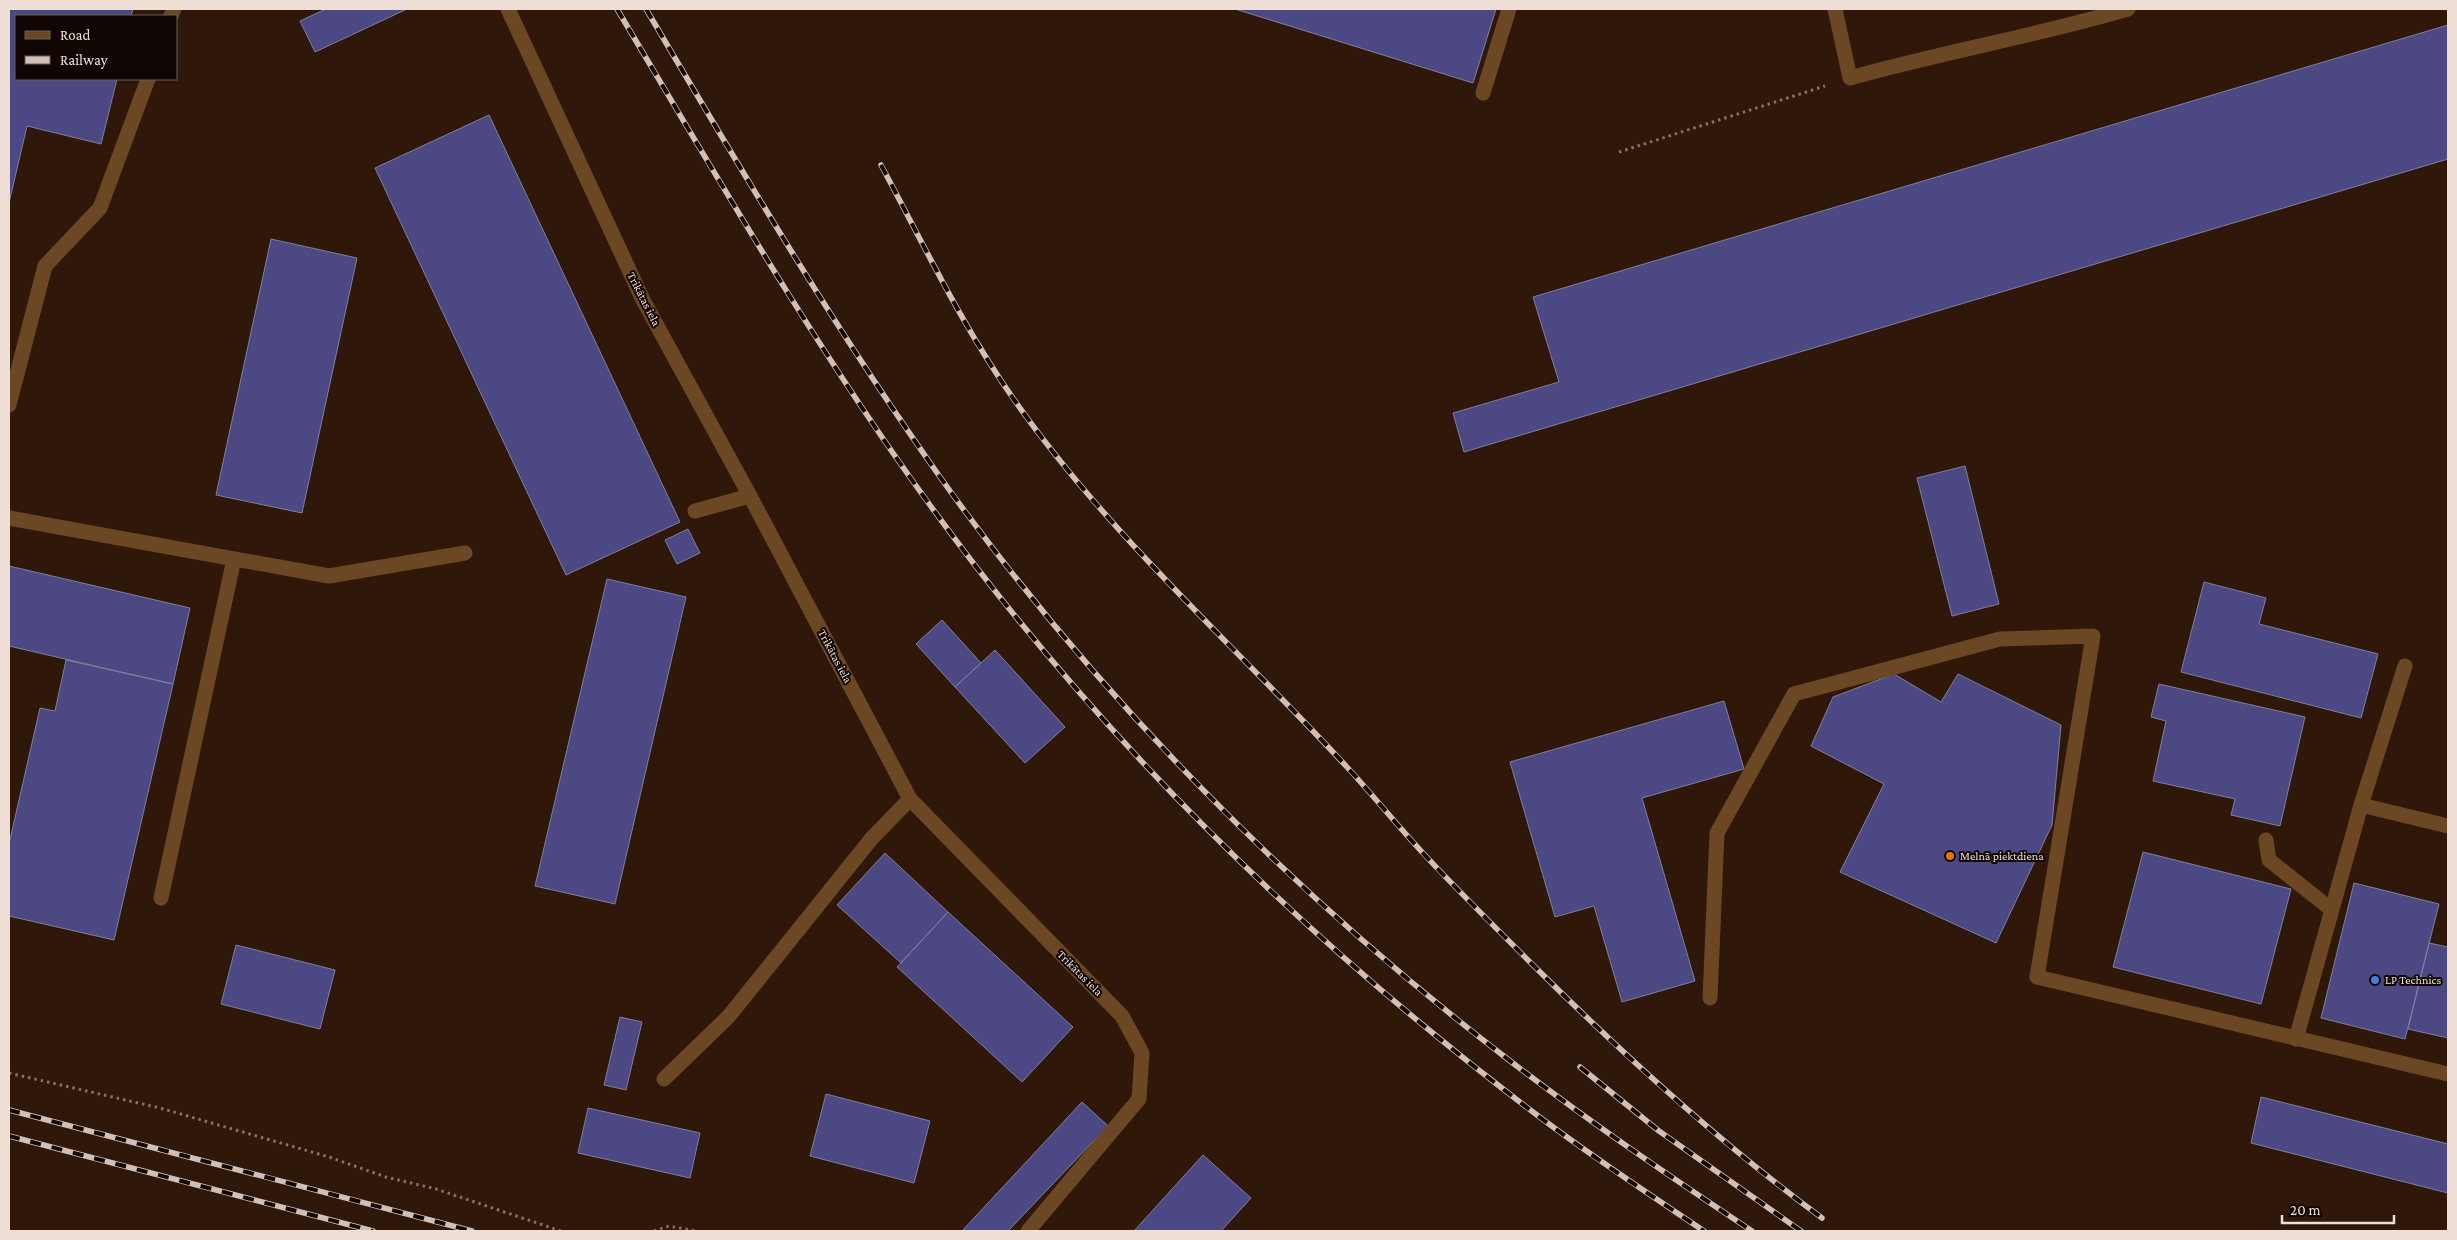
<svg xmlns="http://www.w3.org/2000/svg" width="2457" height="1240" font-family="'Crimson Pro',serif">
  <style>
    .building { fill: #4b4884; stroke: #7f809d }
    .lines { fill: none; stroke-linecap: round; stroke-linejoin: round }
    .path { stroke: #867266; stroke-width: 3; stroke-dasharray: 2.5 4; stroke-linecap: butt }
    .lane { stroke: #6b4723; stroke-width: 15 }
    .street { stroke: #6b4723; stroke-width: 15 }
    .rail-casing { stroke: #d2c0b6; stroke-width: 5.5 }
    .rail { stroke: #100603; stroke-width: 4; stroke-dasharray: 11; stroke-linecap: butt }
    .food-dot { fill: #e8710a; stroke: #100603; stroke-width: 2 }
    .shop-dot { fill: #3f7fe0; stroke: #100603; stroke-width: 2 }
    .labels { text-anchor: middle; stroke-width: 4; stroke-linejoin: round; paint-order: stroke }
    .street-label { font-size: 12px; fill: #efded5; stroke: #100603 }
    .poi-label { font-size: 12px; fill: #efded5; stroke: #100603; text-anchor: start }
  </style>
  <rect width="100%" height="100%" fill="#2f180a"/>
  <path class="building" d="M9,9h124l-2,7h-115v63h101l-16,65 -74,-18 -18,77z
    M326,9h81l-92,43 -15,-31z
    M1235,9h261l-23,74z
    M2448,25v134l-984,293 -11,-39 106,-31 -26,-85z
    M489,115l191,407 -114,53 -191,-407z
    M271,239l86,19 -55,255 -86,-18z
    M1965,466l34,138 -47,12 -35,-138z
    M688,529l12,24 -23,11 -12,-24z
    M9,566l181,42 -17,76 -164,-38z
    M607,579l79,18 -71,307 -80,-18z
    M2204,582l62,16 -7,26 119,30 -17,64 -180,-46z
    M942,620l39,43 -26,24 -39,-43z
    M995,650l70,77 -40,36 -70,-76z
    M66,660l107,24 -59,256 -105,-24v-72l31,-136 15,3z
    M1894,674l47,28 17,-28 103,51 -9,100 -56,118 -156,-71 44,-88 -73,-38 22,-49z
    M2159,684l146,33 -25,109 -49,-11 4,-16 -82,-18 13,-60 -15,-4z
    M1724,701l20,68 -102,29 53,183 -73,21 -28,-96 -39,11 -45,-155z
    M2143,852l148,37 -30,115 -148,-37z
    M885,853l63,59 -47,51 -64,-58z
    M2354,883l85,21 -34,135 -84,-21z
    M948,912l125,115 -51,55 -125,-115z
    M2429,943l19,4v91l-40,-9z
    M236,945l99,25 -15,59 -99,-25z
    M620,1017l22,5 -16,68 -22,-5z
    M826,1094l104,27 -16,62 -104,-27z
    M2261,1097l187,47v49l-197,-50z
    M1082,1102l26,24 -100,105h-46z
    M588,1108l112,25 -10,45 -112,-25z
    M1203,1155l48,43 -30,33h-87z"/>
  <g class="lines">
    <path class="path" d="M1619,152l206,-66
      M9,1073l151,35 169,49 57,20 50,12 125,42
      M654,1231l15,-5 27,5"/>
    <path class="lane" d="M1835,9l15,69c92,-26 186,-42 278,-69
      M171,16l3,-7
      M1483,93l26,-84
      M9,405l36,-139 55,-58 48,-129
      M695,511l55,-15
      M9,518l320,58 136,-23
      M2361,805l87,21
      M2266,840l3,20 63,50
      M161,898l73,-339
      M1710,998l7,-165 77,-139 206,-55 93,-3 -56,341
      M2296,1039l65,-234 44,-139
      M664,1079l65,-63 143,-178 38,-39"/>
    <path class="street" d="M508,9l135,291 107,196 160,303 212,217 20,37 -3,46 -111,132
      M2037,977l411,97"/>
    <defs>
      <path id="rail" d="M617,9c99,166 196,335 310,492 169,234 376,437 606,611 55,42 113,80 171,119
        M646,9c95,161 190,322 299,475 156,217 349,411 560,573 80,62 163,118 247,174
        M881,165c43,80 82,163 134,236 95,135 220,245 331,365 26,28 50,58 76,86 37,40 76,78 115,117 90,89 183,174 285,249
        M1580,1067l79,64 142,100
        M9,1110l463,121
        M9,1136l364,95"/>
    </defs>
    <use href="#rail" class="rail-casing"/>
    <use href="#rail" class="rail"/>
  </g>
  <circle class="food-dot" cx="1950" cy="856" r="5"/>
  <circle class="shop-dot" cx="2375" cy="980" r="5"/>
  <g class="labels">
    <g class="street-label">
      <text transform="translate(644 299) rotate(63)" y="4">Trikātas iela</text>
      <text transform="translate(835 656) rotate(62)" y="4">Trikātas iela</text>
      <text transform="translate(1080 973) rotate(45)" y="4">Trikātas iela</text>
    </g>
    <g class="poi-label">
      <text x="1960" y="860">Melnā piektdiena</text>
      <text x="2385" y="984">LP Technics</text>
    </g>
  </g>
  <rect width="2457" height="1240" fill="none" stroke="#efded5" stroke-width="20"/>
  <rect x="15" y="15" width="162" height="65" fill="#100603" stroke="#695c57"/>
  <rect x="25" y="31" width="25" height="8" fill="#6b4723" stroke="#695c57"/>
  <text x="60" y="40" font-size="15" fill="#efded5">Road</text>
  <rect x="25" y="56" width="25" height="8" fill="#d2c0b6" stroke="#695c57"/>
  <text x="60" y="65" font-size="15" fill="#efded5">Railway</text>
  <path d="M2282 1215v8h112v-8" fill="none" stroke="#efded5" stroke-width="2.5"/>
  <text x="2290" y="1215" font-size="15" fill="#efded5" stroke="#100603" stroke-width="4" paint-order="stroke">20 m</text>
</svg>
